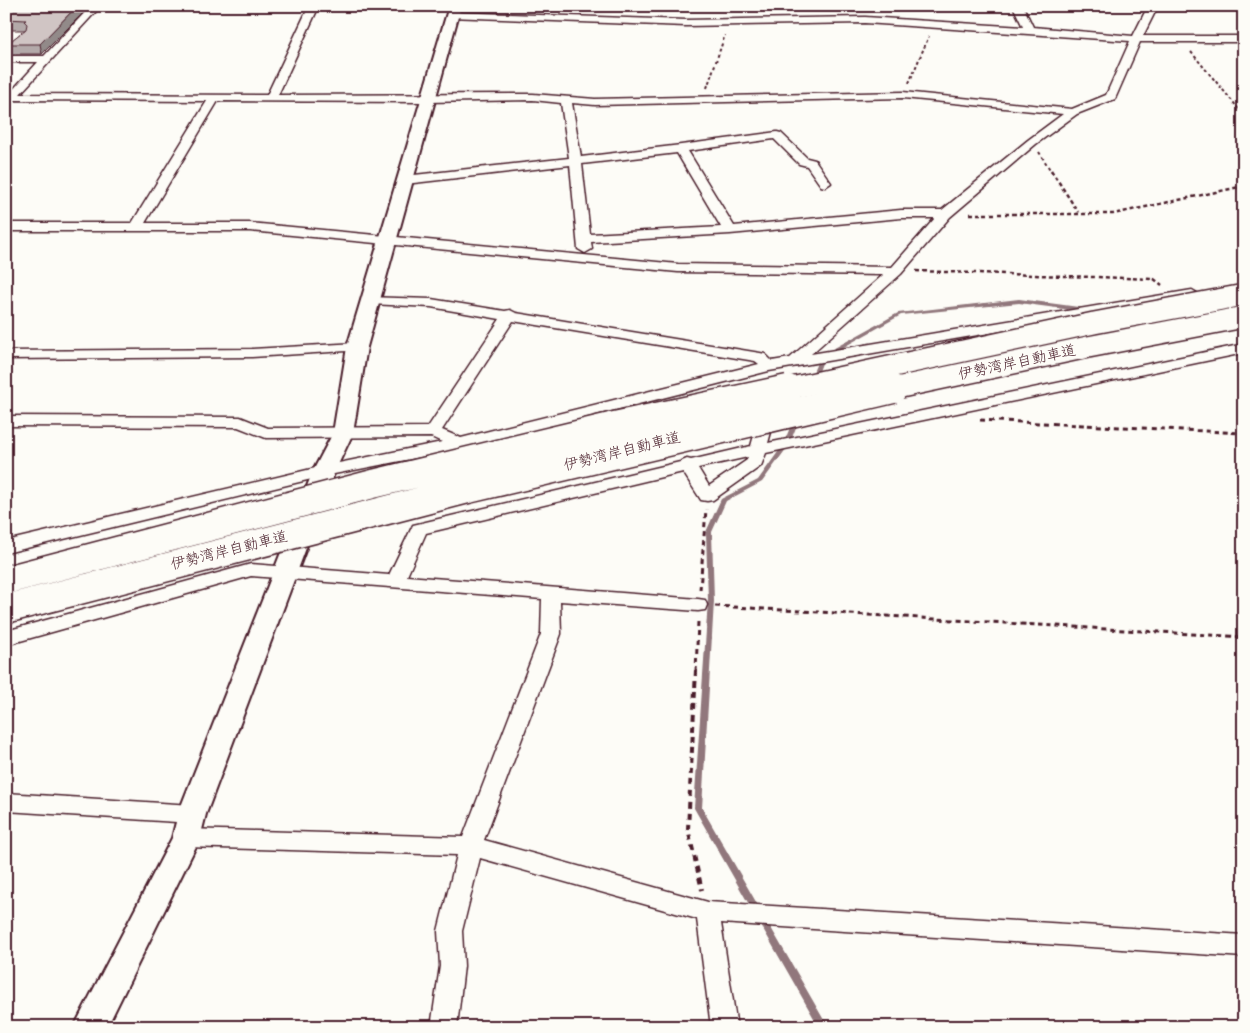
<svg xmlns="http://www.w3.org/2000/svg" width="1250" height="1033" font-family="Delius,'Klee One',sans-serif">
  <style>
    .lines { fill: none; stroke-linecap: round; stroke-linejoin: round }
    .stream { fill: #91777b; fill-rule: evenodd }
    .minor-casing { stroke: #4a1f2b; stroke-width: 3 }
    .tertiary-casing { stroke: #4a1f2b; stroke-width: 4 }
    .path-far3 { stroke: #4a1f2b; stroke-width: 2; stroke-dasharray: 3 2.5; stroke-linecap: butt }
    .path-far2 { stroke: #4a1f2b; stroke-width: 2.5; stroke-dasharray: 4 3; stroke-linecap: butt }
    .path-far1 { stroke: #4a1f2b; stroke-width: 3; stroke-dasharray: 5 4; stroke-linecap: butt }
    .path { stroke: #4a1f2b; stroke-width: 4; stroke-dasharray: 6 5; stroke-linecap: butt }
    .minor { fill: #fdfcf7; fill-rule: evenodd }
    .tertiary { fill: #fdfcf7; fill-rule: evenodd }
    .motorway-bridge-far1-casing { stroke: #4a1f2b; stroke-width: 24; stroke-linecap: butt }
    .motorway-bridge-casing { stroke: #4a1f2b; stroke-width: 31; stroke-linecap: butt }
    .motorway-bridge-far1 { stroke: #fdfcf7; stroke-width: 21 }
    .motorway-bridge { stroke: #fdfcf7; stroke-width: 28 }
    .wall { fill: #b3a9a9; stroke: #4a1f2b }
    .shaded-wall { fill: #928a89; stroke: #4a1f2b }
    .building { fill: #d0c5c4; stroke: #4a1f2b }
    .labels { text-anchor: middle; stroke-width: 4; stroke-linejoin: round; paint-order: stroke }
    .street-label { font-size: 15px; fill: #4a1f2b; stroke: #fdfcf7 }
  </style>
  <rect width="100%" height="100%" fill="#fdfcf7"/>
  <filter id="ink" filterUnits="userSpaceOnUse"><feTurbulence type="fractalNoise" baseFrequency=".02" numOctaves="2"/><feDisplacementMap in="SourceGraphic" scale="10" xChannelSelector="R" yChannelSelector="G"/><feConvolveMatrix kernelMatrix="1 2 1 2 8 2 1 2 1" color-interpolation-filters="sRGB"/></filter>
  <g filter="url(#ink)">
    <g class="lines">
      <path class="stream" d="M1019,299l67,9 3,2 -3,2 -67,-9 -118,12 -77,43 -8,21 -3,2 -3,-2 10,-23 78,-43z
        M796,418l3,2 -10,25 -27,37 -36,19 -14,31 2,69 -12,207 126,219h-9l-125,-219 14,-207 -2,-69 15,-33 37,-19 25,-35 10,-25z"/>
      <defs>
        <path id="minor" d="M91,6h10l-81,88 247,1 42,-89h10l-41,89 255,-1 62,5 308,-7 169,17 34,-14 24,-54 -265,-18 -179,3 -237,-9v-4l3,-1 234,8 179,-3 158,10 -10,-21h10l10,21 100,9 15,-30h10l-15,30h101v6h-104l-25,57 -38,15 -41,30 -86,73 -49,57 -90,80 381,-64 7,4 -2,3 -428,74 -308,78 -137,27 -318,77v-12l318,-75 118,-24 -11,-5 -165,1 -28,-11 -232,-1v-10l234,1 28,11 160,-1 72,-108 -69,-12 -61,-3 -5,-1 -2,-3 2,-3 66,2 74,12 5,-1 6,3 244,40 5,1 7,7 18,-3 93,-83 -205,-3 -428,-41h-244v-8h126l75,-122 -192,-1 -9,6v-12h3l29,-32h-32v-6h38zM903,98l160,16 -35,26 -86,70h-41l-167,16 -46,-75 86,-12 25,25 8,2 14,20 4,1 6,-4 -16,-23 -8,-2 -26,-25 -4,-1 -96,13 -100,12 -9,-54 23,2zM533,100l28,3 8,55 -164,18 -6,4 6,4 165,-19 8,84 7,4 7,-4 -1,-7 139,-8 171,-16h34l-43,49 -214,-3 -428,-41h-105l73,-122 210,1zM677,153l44,74 -131,7 -8,-70zM513,321l242,40 4,3 -298,74 -19,-8z
          M357,343l5,1 2,3 -2,3 -110,7 -246,2v-8l246,-2z
          M1244,344v9l-478,100 -5,13 -48,34 -6,1 -6,-1 -18,-28 -257,61 -19,43 291,23 7,1 2,5 -2,5 -7,1 -138,-10 1,33 -77,206 224,62 536,33v22l-523,-34 16,104h-26l-14,-108 -217,-61 -18,73 2,35 -7,61h-26l9,-61 -2,-35 19,-76 -271,-8 -8,-3 -3,-6 3,-6 8,-3 277,8 78,-203 1,-35 -291,-23 -245,69v-14l245,-67 138,11 24,-50 267,-63 7,-3 4,1 60,-14 10,-36 2,-3h12l2,3 -9,33zM748,457l-1,3 -38,26 -11,-18z
          M6,793l186,12 8,3 3,6 -3,6 -8,3 -186,-12z"/>
        <path id="tertiary" d="M449,6h12l-94,341 -14,86 -18,38 -129,343 -6,24 -93,189h-33l98,-189 6,-24 135,-343 20,-38 14,-86z"/>
      </defs>
      <use href="#minor" class="minor-casing"/>
      <use href="#tertiary" class="tertiary-casing"/>
      <path class="path-far3" d="M1191,52l53,63
        M909,83l20,-47
        M707,88l18,-53
        M1039,152l12,19"/>
      <path class="path-far2" d="M1051,170l27,42
        M970,214h143l131,-28
        M916,271l238,8 8,6"/>
      <path class="path-far1" d="M980,420l264,13
        M700,590l6,-81
        M715,606l529,31
        M696,672l2,-51"/>
      <path class="path" d="M696,670l-8,159 14,61"/>
      <use href="#minor" class="minor"/>
      <use href="#tertiary" class="tertiary"/>
      <defs>
        <path id="motorway-bridge-far1" d="M782,390l312,-67 150,-28
          M887,390l201,-43 156,-30"/>
        <path id="motorway-bridge" d="M6,580l367,-96 237,-57 178,-38
          M6,609l462,-120 425,-100"/>
      </defs>
      <use href="#motorway-bridge-far1" class="motorway-bridge-far1-casing"/>
      <use href="#motorway-bridge" class="motorway-bridge-casing"/>
      <use href="#motorway-bridge-far1" class="motorway-bridge-far1"/>
      <use href="#motorway-bridge" class="motorway-bridge"/>
    </g>
    <path class="wall" d="M6,6h84l-48,48h-32l-3,-10 18,-14h-19z"/>
    <path class="shaded-wall" d="M77,6h13l-48,48 -2,-10z"/>
    <path class="building" d="M6,6h71l-37,38h-33l19,-15 1,-5 -3,-3 2,-1 -20,-1z"/>
  </g>
  <g class="labels">
    <g class="street-label">
      <text transform="translate(1017 362) rotate(-12)" y="5">伊勢湾岸自動車道</text>
      <text transform="translate(622 451) rotate(-14)" y="5">伊勢湾岸自動車道</text>
      <text transform="translate(229 550) rotate(-14)" y="5">伊勢湾岸自動車道</text>
    </g>
  </g>
  <rect width="1250" height="1033" fill="none" stroke="#fdfcf7" stroke-width="25"/>
  <rect x="12" y="12" width="1225" height="1008" fill="none" stroke="#4a1f2b" stroke-width="2" filter="url(#ink)"/>
</svg>
